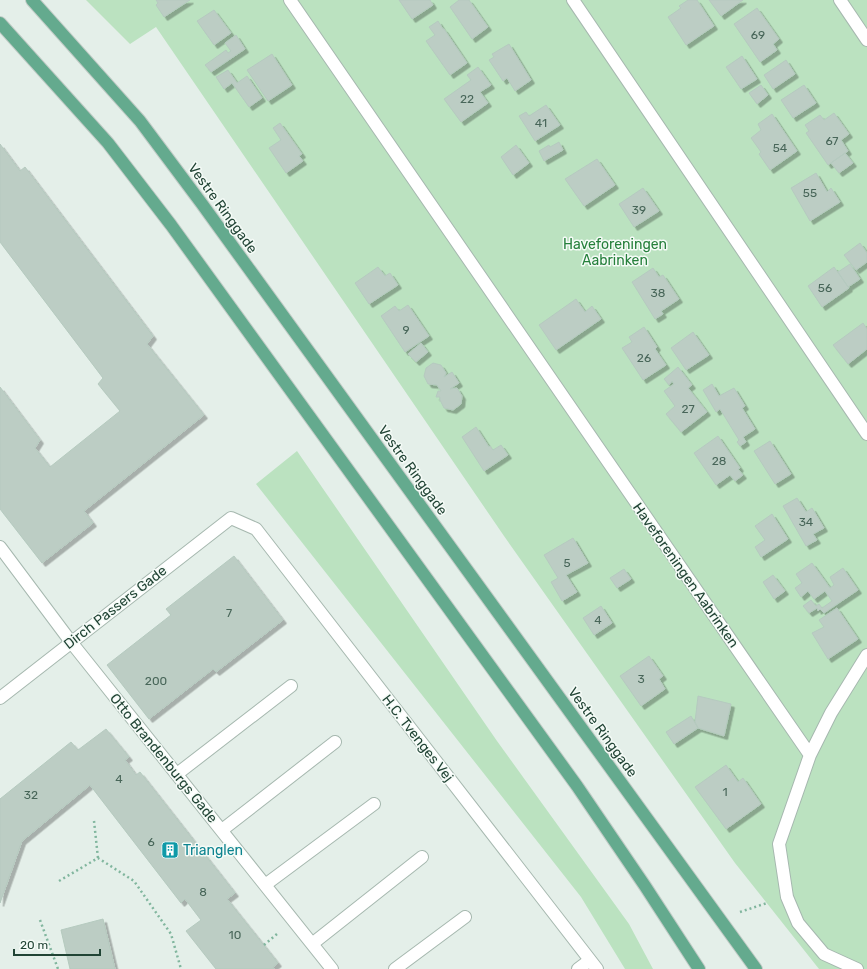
<svg xmlns="http://www.w3.org/2000/svg" width="867" height="969" font-family="Rubik,sans-serif">
  <style>
    .green { fill: #bbe2c0 }
    .building { fill: #bccdc4; stroke: #b5cabf; filter: url(#shadow) }
    .lines { fill: none; stroke-linecap: round; stroke-linejoin: round }
    .minor-casing { stroke: #a6b8af; stroke-width: 14 }
    .major-casing { stroke: #c1cbc6; stroke-width: 14 }
    .path { stroke: #81b69e; stroke-width: 2.5; stroke-dasharray: 2 3; stroke-linecap: butt }
    .minor { stroke: #fff; stroke-width: 12 }
    .major { stroke: #64aa8e; stroke-width: 12 }
    .labels { text-anchor: middle; stroke-width: 3; stroke-linejoin: round; paint-order: stroke }
    .number-label { font-size: 12px; fill: #486659 }
    .street-label { font-size: 14px; fill: #214435; stroke: #f5fbf7 }
    .park-label { font-size: 14px; fill: #26803c; stroke: #f5fbf7 }
    .culture-label { font-size: 14px; fill: #0d838f; stroke: #f5fbf7; text-anchor: start }
  </style>
  <defs>
    <filter id="shadow"><feDropShadow dx="3.5" dy="3.5" stdDeviation="0" flood-color="#0004"/></filter>
  </defs>
  <rect width="100%" height="100%" fill="#e4efe9"/>
  <path class="green" d="M86,0h781v969h-48l-84,-106 -231,-327 -348,-509 -26,17z
    M297,451l200,290 132,183 24,45h-28l-44,-72 -325,-413z"/>
  <path class="building" d="M156,0h34l-26,17 -8,-12 2,-2z
    M399,0h31l3,5 -21,14z
    M459,0h10l19,27 -16,12 -22,-32z
    M688,0h9l17,26 -28,19 -18,-28 13,-9 -2,-2z
    M709,0h34l-22,16z
    M757,8l22,31 -6,5 4,6 -17,12 -26,-38z
    M214,10l17,23 -17,12 -17,-24z
    M438,21l5,8h1l23,34 -17,12 -24,-34 9,-6 -6,-8z
    M236,35l9,14 -34,23 -6,-7 21,-15 2,3 3,-2 -6,-8z
    M509,44l22,36 -16,11 -8,-13 -4,3 -14,-21 5,-3 -2,-3z
    M272,54l20,31 -24,16 -21,-31z
    M742,56l15,23 -16,10 -15,-22z
    M786,60l9,14 -22,15 -9,-14z
    M478,67l13,18 -11,7 8,11 -27,19 -17,-23 27,-19 -4,-5z
    M228,70l9,13 10,-7 15,22 -13,9 -17,-24 -8,6 -8,-12z
    M761,85l7,10 -11,9 -8,-11z
    M804,85l12,18 -23,15 -12,-18z
    M546,105l14,20 -25,16 -16,-25 7,-4 3,4z
    M834,113l15,21 -8,6 7,11 -20,14 -22,-32 3,-2 -4,-6 15,-10 4,5z
    M772,114l25,37 -27,19 -11,-16 2,-2 -10,-14 10,-8 -3,-6z
    M280,123l22,31 -3,2 4,5 -17,12 -17,-25 12,-8 -8,-12z
    M559,142l4,8 -19,11 -5,-10 10,-6 1,2z
    M0,144l20,27 5,-4 128,169 -6,8 57,71 -120,96 9,12 -51,40 -42,-54v-122l40,53 -5,8 15,19 70,-56 -22,-27 5,-6 -103,-136z
    M516,145l13,18 -16,12 -12,-18z
    M845,153l8,10 -14,10 -8,-10z
    M597,159l18,26 -31,21 -19,-27z
    M816,173l11,19 4,-4 9,14 -30,19 -19,-33z
    M643,188l16,23 -25,16 -15,-23z
    M860,243l7,10v9l-11,8 -12,-15z
    M850,264l10,15 -12,8 -10,-15z
    M378,267l7,9 5,-3 8,12 -29,19 -14,-21z
    M834,267l15,21 -27,19 -14,-21z
    M653,268l6,9 4,-2 16,24 -18,12 2,3 -8,5 -23,-37z
    M576,299l9,13 7,-6 9,13 -45,31 -17,-25z
    M408,305l21,31 -24,16 -24,-36 14,-10 4,5z
    M863,323l4,6v20l-19,15 -15,-19z
    M644,327l13,20 -2,2 11,16 -23,15 -21,-32 10,-6 -3,-5z
    M693,332l16,23 -23,15 -15,-22z
    M421,343l7,9 -12,10 -8,-8z
    M433,363l8,2 5,8 -2,4 8,-5 7,11 -9,6 7,-1 5,8 -1,8 -8,6 -9,-2 -4,-8v-3h-4l2,-6h3l-4,-6 -9,-1 -4,-8 2,-8z
    M678,367l14,18 -4,3 19,24 -26,20 -15,-18 9,-8 -11,-15 10,-7 -2,-3 -3,4 -5,-6z
    M712,384l7,12 15,-8 11,18 -3,2 13,21 -12,8 3,5 -6,4 -3,-4 2,-2 -19,-31 -4,3 -13,-22z
    M476,427l13,20 1,-1 3,4 8,-5 7,10 -24,16 -22,-34z
    M718,436l22,32 -2,1 5,6 -8,6 -5,-6 -14,10 -22,-32z
    M770,441l21,33 -16,10 -21,-33z
    M797,498l9,14 6,-4 12,20 -11,6 4,6 -11,6 -23,-40z
    M772,514l16,25 -27,18 -6,-10 10,-7 -10,-14z
    M573,538l15,25 -22,12 11,17 -15,9 -11,-19 7,-4 -14,-23z
    M234,556l49,64 -67,52 -3,-3 -64,50 -42,-54 64,-50 -5,-6z
    M812,563l18,25 4,-3 -4,-8 13,-9 15,22 -34,23 -4,-4 -2,2 -1,-3 -8,5 -6,-7 8,-6 5,6 3,-2 3,4 10,-7 -7,-10 -11,8 -6,-8 -7,6 -6,-9 7,-5 -6,-9z
    M624,569l7,10 -14,9 -7,-10z
    M773,575l12,16 -11,8 -11,-17z
    M601,606l11,17 -18,12 -11,-17z
    M837,608l21,31 -30,20 -16,-26 12,-6 -5,-7z
    M649,656l14,20 -4,3 6,10 -24,17 -21,-30z
    M698,696l33,8 -7,32 -26,-8 -3,-6z
    M691,716l7,12 -24,16 -8,-12z
    M106,729l23,28 -4,3 11,15 4,-3 95,121 -8,6 51,64 -5,4 1,2h-58l-30,-38 15,-11 -16,-21 -4,4 -91,-118 -68,56 -22,62v-104l71,-57 7,8z
    M726,765l12,17 5,-4 18,26 -35,25 -31,-42z
    M103,919l12,50h-45l-9,-39z"/>
  <g class="lines">
    <defs>
      <path id="minor" d="M290,0l520,755
        M573,0l294,434
        M840,0l27,40
        M0,547l71,95 261,327
        M0,698l231,-180 25,11 341,440
        M177,774l114,-88
        M222,830l113,-88
        M265,885l109,-81
        M312,944l110,-87
        M395,969l70,-52
        M578,969l12,-9
        M857,969l-33,-15 -26,-31 -11,-26 -8,-53 31,-89 21,-42 36,-58"/>
      <path id="major" d="M32,0l108,121 62,83 554,765
        M0,23l108,120 63,82 406,561 68,100 54,83"/>
    </defs>
    <use href="#minor" class="minor-casing"/>
    <use href="#major" class="major-casing"/>
    <path class="path" d="M94,821l4,37
      M59,881l39,-23 36,23 37,53 10,35
      M740,912l27,-9
      M40,920l18,49
      M264,945l13,-11"/>
    <use href="#minor" class="minor"/>
    <use href="#major" class="major"/>
  </g>
  <defs>
    <symbol id="building-square" viewBox="-11 -11 22 22"><rect x="-9" y="-9" width="18" height="18" rx="4" fill="#0f9aa8" stroke="#f5fbf7"/><path d="M-4-6H4V6H1V3H-1V6H-4ZM-2.5-4.3h1.7v1.8h-1.7ZM.8-4.3h1.7v1.8H.8ZM-2.5-1h1.7V.8h-1.7ZM.8-1h1.7V.8H.8Z" fill="#fff"/></symbol>
  </defs>
  <g fill-rule="evenodd">
    <use href="#building-square" x="160" y="840" width="20" height="20"/>
  </g>
  <g class="labels">
    <g class="number-label">
      <text x="758" y="39">69</text>
      <text x="467" y="103">22</text>
      <text x="541" y="127">41</text>
      <text x="832" y="145">67</text>
      <text x="780" y="152">54</text>
      <text x="810" y="197">55</text>
      <text x="639" y="214">39</text>
      <text x="825" y="292">56</text>
      <text x="658" y="297">38</text>
      <text x="406" y="334">9</text>
      <text x="644" y="362">26</text>
      <text x="688" y="413">27</text>
      <text x="719" y="465">28</text>
      <text x="806" y="526">34</text>
      <text x="567" y="567">5</text>
      <text x="229" y="617">7</text>
      <text x="598" y="624">4</text>
      <text x="641" y="683">3</text>
      <text x="156" y="685">200</text>
      <text x="119" y="783">4</text>
      <text x="725" y="796">1</text>
      <text x="31" y="799">32</text>
      <text x="151" y="846">6</text>
      <text x="203" y="896">8</text>
      <text x="235" y="939">10</text>
    </g>
    <g class="street-label">
      <text transform="translate(223 208) rotate(54)" y="5">Vestre Ringgade</text>
      <text transform="translate(413 470) rotate(54)" y="5">Vestre Ringgade</text>
      <text transform="translate(686 575) rotate(55)" y="5">Haveforeningen Aabrinken</text>
      <text transform="translate(115 607) rotate(-38)" y="5">Dirch Passers Gade</text>
      <text transform="translate(603 732) rotate(54)" y="5">Vestre Ringgade</text>
      <text transform="translate(418 738) rotate(52)" y="5">H.C. Tvenges Vej</text>
      <text transform="translate(164 758) rotate(51)" y="5">Otto Brandenburgs Gade</text>
    </g>
    <g class="park-label">
      <text x="615" y="249">Haveforeningen<tspan x="615" dy="16">Aabrinken</tspan></text>
    </g>
    <g class="culture-label">
      <text x="183" y="855">Trianglen</text>
    </g>
  </g>
  <path d="M14 949v6h86v-6" fill="none" stroke="#214435" stroke-width="2"/>
  <text x="20" y="949" font-size="12" fill="#214435" stroke="#f5fbf7" stroke-width="3" paint-order="stroke">20 m</text>
</svg>
